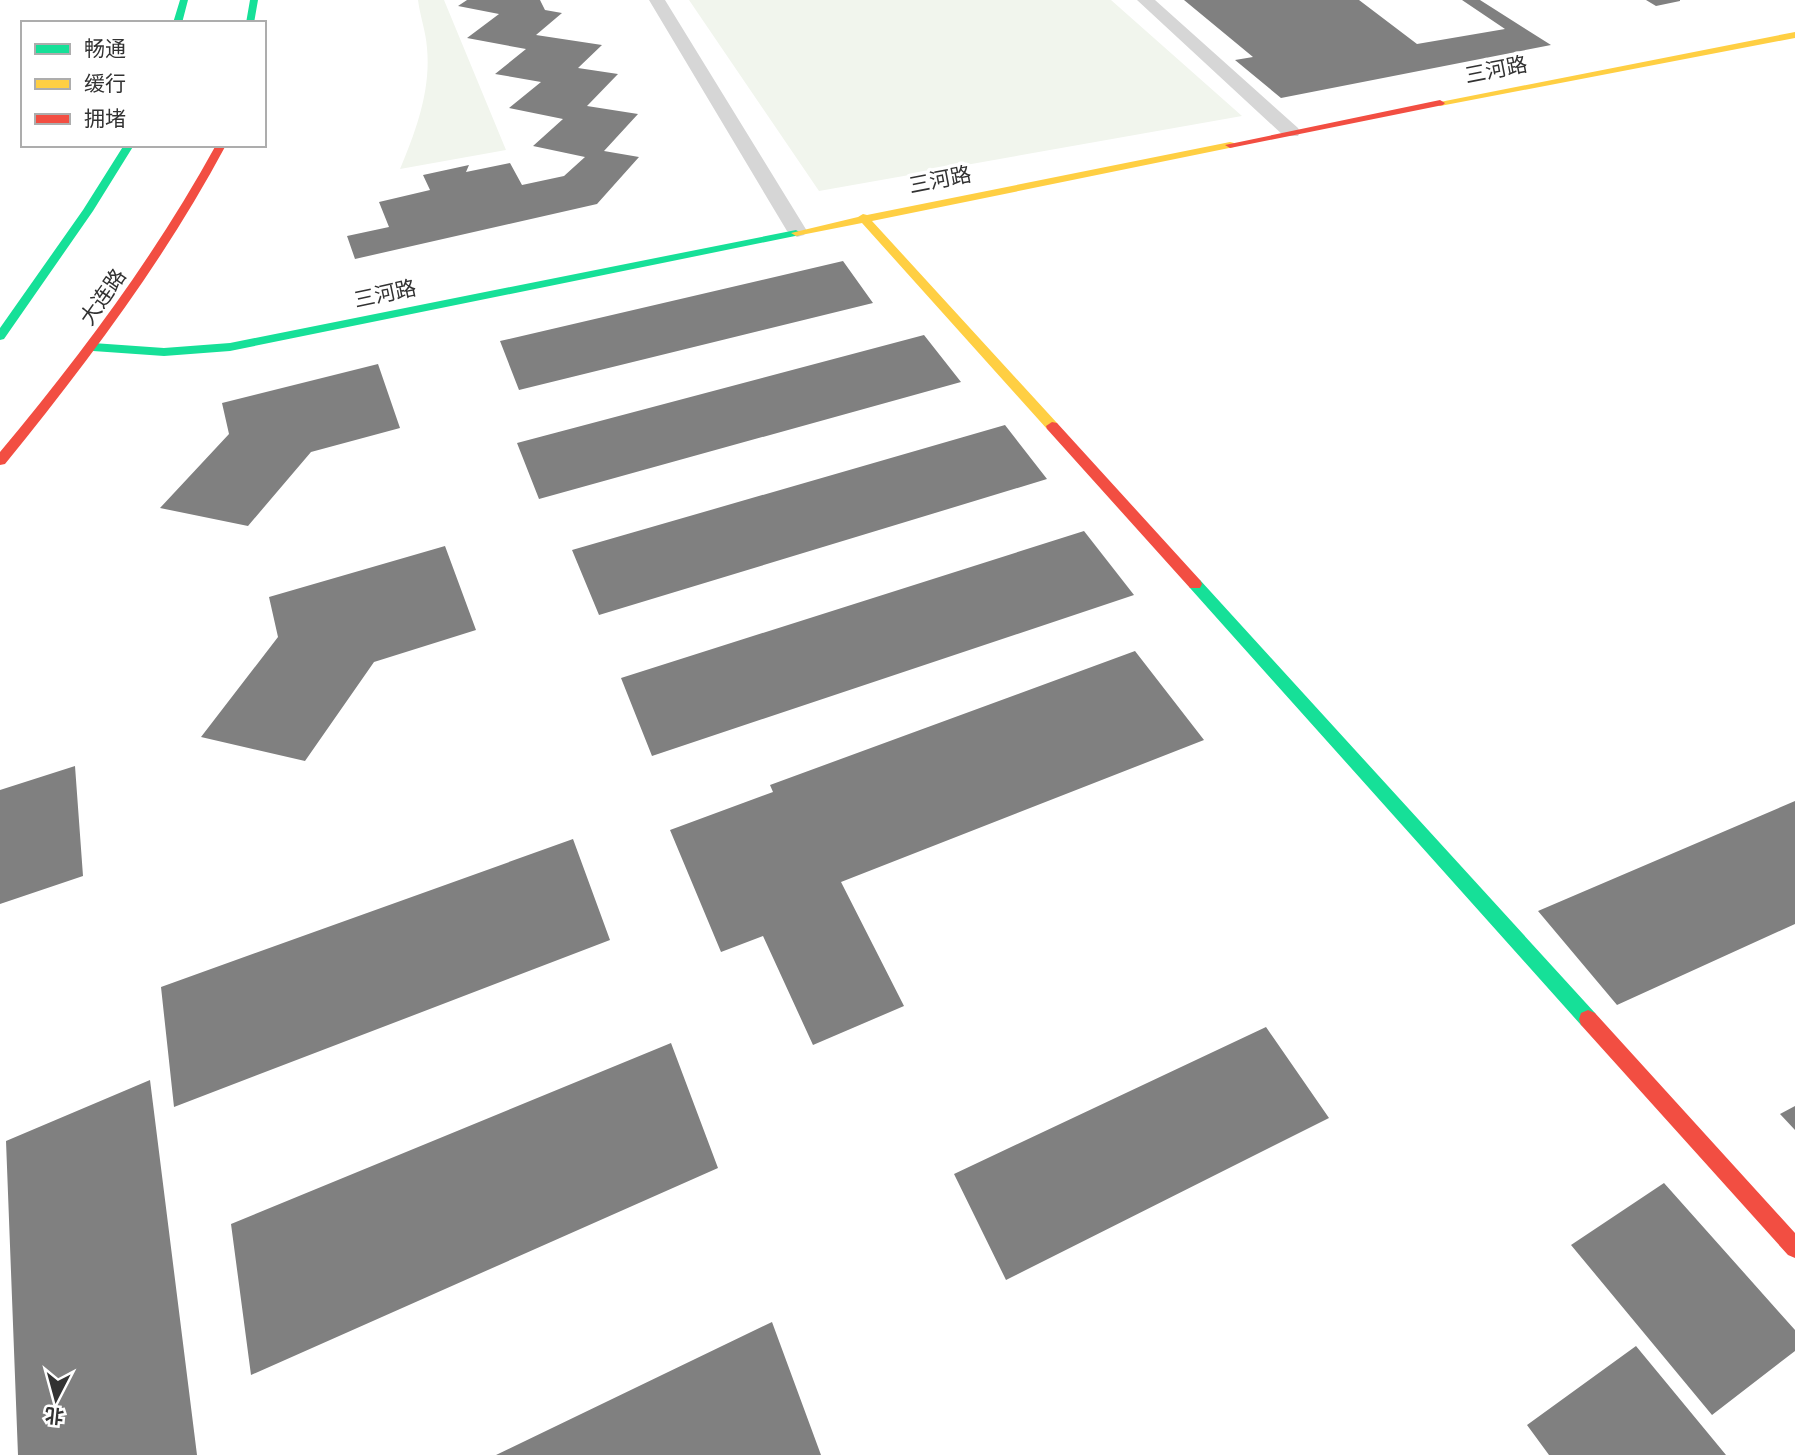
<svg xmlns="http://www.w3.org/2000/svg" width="1795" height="1455" font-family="'Space Grotesk','Noto Sans SC',sans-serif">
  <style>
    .green { fill: #f1f5ed }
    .building { fill: #808080 }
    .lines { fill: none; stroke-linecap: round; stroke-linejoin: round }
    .lane { fill: #d6d6d6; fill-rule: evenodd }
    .fast { fill: #16e098; fill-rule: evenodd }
    .slow { fill: #ffcf43; fill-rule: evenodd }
    .jam { fill: #f24e42; fill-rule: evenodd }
    .labels { text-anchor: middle; stroke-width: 7; stroke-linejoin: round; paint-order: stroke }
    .far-street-label { font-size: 21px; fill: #323232; stroke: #fff }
  </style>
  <rect width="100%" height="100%" fill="#fff"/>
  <path class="green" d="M418,0h26l62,150 -106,19c16,-38 31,-79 27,-121 -1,-16 -7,-32 -9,-48z
    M689,0h422l131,116 -423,75z"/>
  <path class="building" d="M467,0h73l5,10 17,3 -26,22 66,10 -24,23 40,6 -31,32 51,8 -34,37 35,6 -42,47 -242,55 -8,-23 42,-9 -10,-25 51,-12 -7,-15 46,-10 -3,7 44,-9 12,22 42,-9 21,-19 -52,-11 30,-27 -54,-11 32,-26 -46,-8 31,-25 -59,-11 32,-24 -41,-8z
    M1184,0h175l58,44 88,-15 -43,-29h18l71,45 -270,53 -46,-38 18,-3z
    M1646,0h34v1l-24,5z
    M843,261l30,42 -354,87 -19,-49z
    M924,335l37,47 -422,117 -22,-56z
    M378,364l22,64 -89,24 -63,74 -88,-18 69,-74 -7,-31z
    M1005,425l42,54 -448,136 -27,-65z
    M1084,531l50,64 -482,161 -31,-78z
    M445,546l31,84 -102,32 -69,99 -104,-24 77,-100 -9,-40z
    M1135,651l69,89 -363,142 63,124 -91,39 -50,-109 -42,16 -51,-122 103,-38 -3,-7z
    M75,766l8,110 -83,28v-114z
    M1795,801v123l-178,81 -79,-94z
    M573,839l37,101 -436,167 -13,-120z
    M1266,1027l63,91 -323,162 -52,-106z
    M671,1043l47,125 -467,207 -20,-151z
    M150,1080l47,375h-179l-12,-314z
    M1795,1106v24l-15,-16z
    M1664,1183l131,147v21l-83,64 -141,-170z
    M772,1322l49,133h-325z
    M1636,1346l90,109h-177l-22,-30z"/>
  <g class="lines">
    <path class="lane" d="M649,0h16l142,231 -3,4 -7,2 -10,-6z
      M1137,0h18l143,128 2,4 -2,4h-14z"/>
    <path class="fast" d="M180,0h8l-6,23h-9z
      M250,0h8l-4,23h-8z
      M124,145h10l-41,66 -89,128 -4,1v-12l83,-118z
      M796,230l5,3 -1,2 -570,116 -66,5 -71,-5 -6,-4 6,-4 71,5 66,-5z
      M1195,579l5,1 395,433 2,6 -2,6 -7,3 -7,-3 -391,-437 -2,-4z"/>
    <path class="slow" d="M1795,32v6l-355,68 -5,-3z
      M1230,142l4,1v4l-362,74 185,202 1,3 -6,4 -5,-1 -185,-206 -66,13 -5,-3 67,-16 5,-3 4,1z"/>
    <path class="jam" d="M1440,100l5,3 -2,2 -213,43 -5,-3z
      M216,145h10c-62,116 -139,218 -221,319l-5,1v-13c81,-97 155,-196 216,-307z
      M1052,422l5,1 143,157 2,4 -2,4h-10l-143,-159 -1,-3z
      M1588,1010l7,3 200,220v25l-7,-3 -207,-230 -2,-6 2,-6z"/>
  </g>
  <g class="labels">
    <g class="far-street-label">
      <text transform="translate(1496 70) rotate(-11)" y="7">三河路</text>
      <text transform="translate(940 180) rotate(-11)" y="7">三河路</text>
      <text transform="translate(385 294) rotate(-12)" y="7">三河路</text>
      <text transform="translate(103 297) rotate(-55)" y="7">大连路</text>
    </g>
  </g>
  <rect x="21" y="21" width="245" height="126" fill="#ffffff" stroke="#adadad" stroke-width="2"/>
  <rect x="35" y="44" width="35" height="10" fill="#16e098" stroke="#adadad" stroke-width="2"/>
  <text x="84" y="56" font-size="21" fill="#323232">畅通</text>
  <rect x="35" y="79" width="35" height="10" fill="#ffcf43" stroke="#adadad" stroke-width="2"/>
  <text x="84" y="91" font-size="21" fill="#323232">缓行</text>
  <rect x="35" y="114" width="35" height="10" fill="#f24e42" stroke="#adadad" stroke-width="2"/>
  <text x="84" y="126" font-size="21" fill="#323232">拥堵</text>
  <g transform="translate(56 1399) rotate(186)" stroke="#ffffff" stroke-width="5" paint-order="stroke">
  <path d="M0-5L12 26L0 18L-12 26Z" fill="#323232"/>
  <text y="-10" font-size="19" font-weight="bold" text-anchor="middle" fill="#323232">北</text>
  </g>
</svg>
